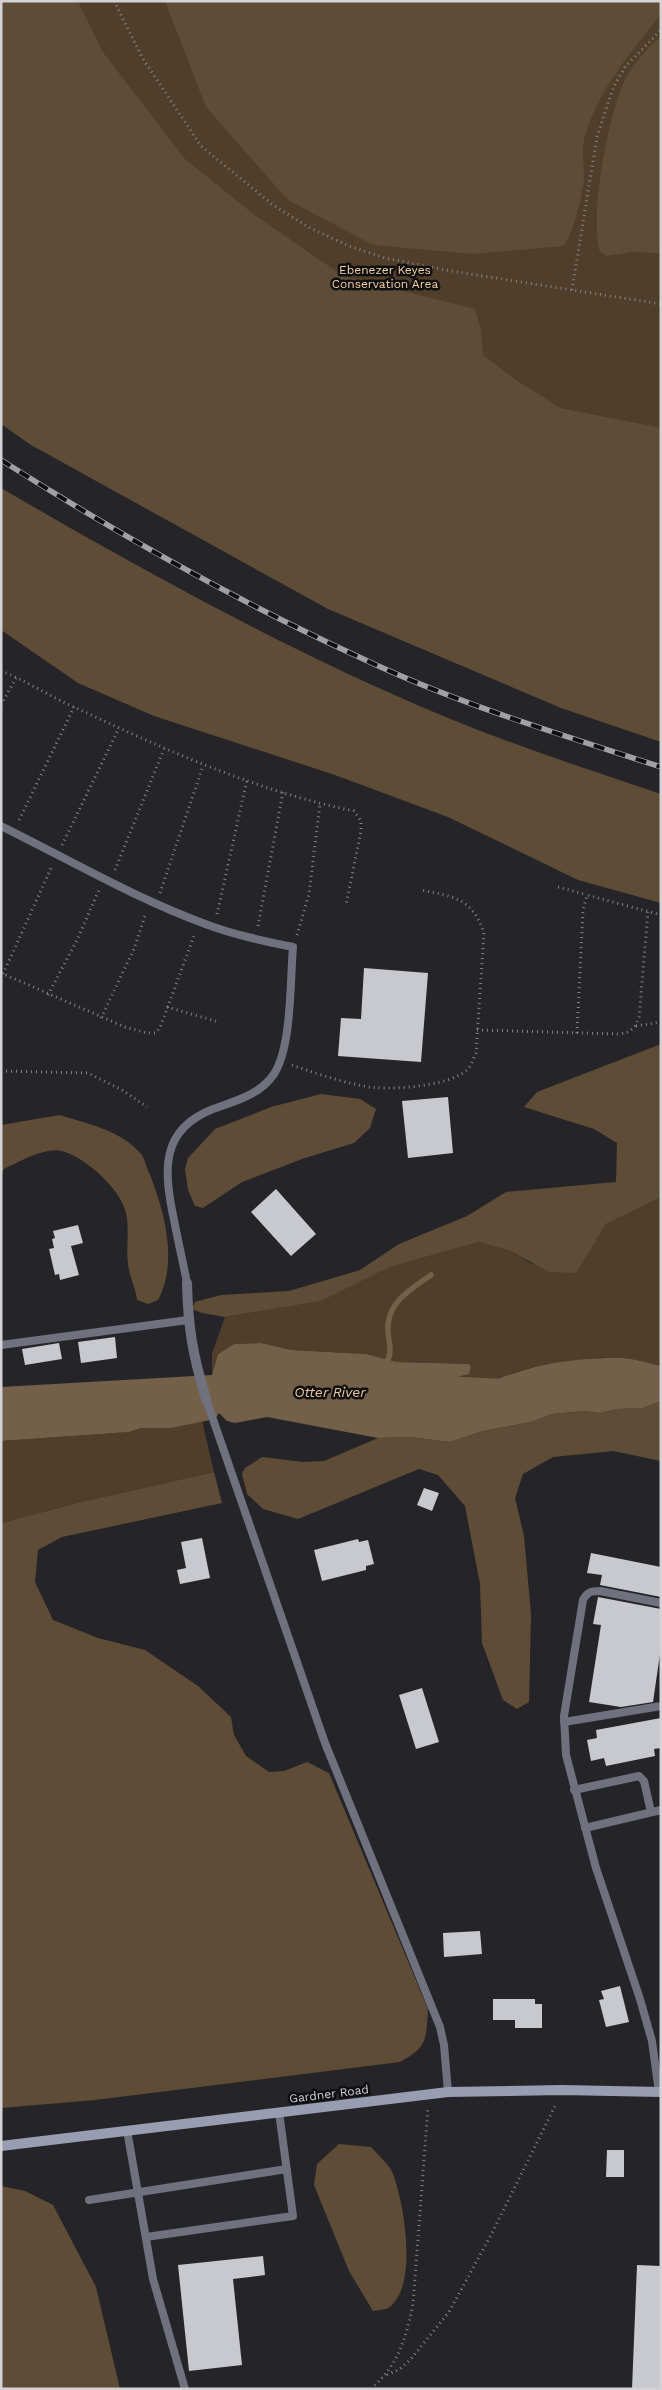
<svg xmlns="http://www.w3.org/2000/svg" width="662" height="2390" font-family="'Work Sans',sans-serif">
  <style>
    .green { fill: #503e2b }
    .forest { fill: #5f4c36 }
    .water { fill: #745f49 }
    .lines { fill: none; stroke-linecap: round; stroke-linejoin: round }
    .stream { stroke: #745f49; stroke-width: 5.5 }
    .river { stroke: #745f49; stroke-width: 35 }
    .building { fill: #c8c9ce }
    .path { stroke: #838387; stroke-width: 3; stroke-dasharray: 1 4; stroke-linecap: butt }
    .lane { stroke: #6f727e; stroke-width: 8 }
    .street { stroke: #6f727e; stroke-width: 10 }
    .secondary { stroke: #999db1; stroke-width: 10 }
    .rail-casing { stroke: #a1a1a4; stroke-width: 5.5 }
    .rail { stroke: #0e0f10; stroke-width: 4; stroke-dasharray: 11; stroke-linecap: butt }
    .labels { text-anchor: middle; stroke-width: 5; stroke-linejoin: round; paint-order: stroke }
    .park-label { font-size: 12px; fill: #f7cfa4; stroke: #0e0f10 }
    .street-label { font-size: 12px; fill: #d3d3d6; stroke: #0e0f10 }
    .water-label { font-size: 14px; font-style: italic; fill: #ecc499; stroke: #0e0f10 }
  </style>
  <rect width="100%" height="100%" fill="#252529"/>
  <path class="green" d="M1,1h660v670z
    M661,1197v169c-12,-3 -25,-7 -38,-8 -68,-4 -140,26 -205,45h-34l-14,-3 -2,-12 41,-7 26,2 34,-9 -1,-10 -71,-2 -31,-8 -75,-4 -30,-7 -27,1 -16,10 -6,21v-22l13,-36 95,-16 70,-34 89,-25 31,9 22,13 44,8 30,-48z
    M202,1421l12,51 -133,30 -80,21v-82l128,-9 12,-4h30z"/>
  <path class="forest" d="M1,1h77l24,50 83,108 67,54 91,63 132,33 6,21 2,25 33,25 44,28 101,20v314l-100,-34 -233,-99 -297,-164 -30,-21z
    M165,1h496v13c-30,39 -62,74 -76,122 -4,12 -1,29 -1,42 -1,13 -11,60 -21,68l-90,8 -100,-9 -85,-45 -82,-93z
    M661,36v217l-30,-1 -24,4 -7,-4c-11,-37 8,-136 25,-172 9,-17 22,-31 36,-44z
    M1,488c143,83 287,163 440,227 71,30 146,54 220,79v109l-83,-23 -130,-63 -113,-42 -181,-59 -76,-33 -77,-53z
    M661,1044v153l-55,27 -30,49 -27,-1 -39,-21 -31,-9 -89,25 -69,34 -96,16 -23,-4 -10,-4 3,-7 26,-7 68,-4 71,-21 39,-26 68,-28 39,-24 110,-10 1,-39 -23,-14 -70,-22 13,-15z
    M321,1094l39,5 16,10 -6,19 -16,15 -52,16 -60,23 -39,26 -8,-2 -7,-16 -3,-21 3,-11 27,-29 56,-22z
    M60,1115c28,9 61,15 81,39 4,5 6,15 9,21 15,38 28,88 8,125l-10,4 -11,-4c-1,-11 -6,-20 -8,-30 -4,-18 1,-39 -3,-57 -5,-24 -41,-56 -64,-62 -17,-4 -43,11 -58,18l-3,5v-49z
    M661,1401v60l-48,-10 -60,6 -30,17 -8,24 9,38 7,78 -2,88 -12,7 -14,-9 -21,-57 -2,-59 -15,-78 -27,-31 -19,-6 -121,50 -35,-10 -16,-15 -5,-20 3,-6 17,-11 41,5 21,-1 54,-23 32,-1 40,5 33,-11 48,-9 21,-8 31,-3 17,2 17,-4 26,-1z
    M214,1472l8,31 -160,34 -24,13 -3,32 18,38 45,18 47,12 53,36 33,31 3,18 12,21 23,16 15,-1 23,-9 22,11 99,236c-2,30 0,38 -28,53l-305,38 -94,8v-585l80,-21z
    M339,2144l32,3c7,8 19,18 22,27 11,29 26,114 -5,134 -4,2 -11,2 -15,3l-24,-40 -35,-86 3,-21z
    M1,2186l24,5 28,14 43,82 24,102h-119z"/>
  <path class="water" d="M261,1343l30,7 75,4 31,8 71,2 3,2 -2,8 -34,9 -26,-2 -29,3 -12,4 2,12c56,12 109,-18 162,-32 24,-7 67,-11 91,-10 13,1 26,5 38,8v35l-18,7 -26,1 -17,4 -17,-2 -31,3 -21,8 -48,9 -33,11 -40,-5 -32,1 -111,-21 -32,6 -8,-2 -8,-8 -4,6 -44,9h-30l-12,4 -128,9v-54l211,-12 6,-21 16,-10z"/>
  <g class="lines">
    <path class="stream" d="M386,1365c7,-16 3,-18 2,-34 -2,-28 23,-42 43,-56"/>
    <path class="river" d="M320,1392h84l92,4"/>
  </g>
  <path class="building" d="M364,968l64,5 -7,89 -83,-6 3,-38 20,1z
    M448,1097l5,56 -45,5 -6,-57z
    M276,1189l40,45 -25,22 -40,-44z
    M78,1225l5,18 -12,3 8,29 -19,5 -1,-6 -4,1 -6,-26 5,-1 -2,-9 3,-1 -2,-7z
    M115,1337l2,21 -36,5 -3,-21z
    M59,1343l3,16 -37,6 -3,-16z
    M424,1488l15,5 -7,18 -15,-6z
    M202,1538l8,40 -30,6 -3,-14 9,-2 -5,-26z
    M358,1539l1,3 9,-2 6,24 -8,2v4l-44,11 -8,-31z
    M591,1553l70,14v30l-61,-12 2,-10 -15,-2z
    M598,1597l63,12v38l-8,55 -32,5 -32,-5 12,-77 -8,-1z
    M422,1688l17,54 -23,7 -17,-54z
    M661,1718v30l-7,1 1,7 -49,10 -2,-8 -13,3 -4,-21 10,-2 -1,-8z
    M480,1931l2,23 -38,3 -1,-24z
    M620,1986l9,36 -23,5 -7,-27 5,-1 -3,-8z
    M493,1999h42v5h7v24h-27v-8h-22z
    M607,2150h17v27h-18z
    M263,2256l2,19 -32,4 9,86 -53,6 -11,-106z
    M637,2265l24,1 -1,123h-28z"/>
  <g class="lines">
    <path class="path" d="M114,1l29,58 58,87 72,59 37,23 39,18 36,12 66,13 210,33
      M572,290l25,-153 11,-34 6,-17 11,-19 36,-37
      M1,671c26,10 50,26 75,37 90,42 180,83 278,103l7,10v10l-15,74
      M1,705l15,-27
      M19,820l55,-113
      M62,845l57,-117
      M115,870l49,-121
      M558,887l29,8
      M160,893l43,-127
      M217,914l30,-134
      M258,926l25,-134
      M297,935l12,-41 11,-90
      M1,973l124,54 22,6h8l5,-5 35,-95
      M3,974l49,-108
      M48,995l30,-57 21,-48
      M167,1007l52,15
      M101,1018l33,-69 12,-36
      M636,1026l25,-4
      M477,1030l142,4c12,-2 16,-5 20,-17l9,-105
      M577,1033l6,-123 4,-15 74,20
      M292,1065c23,8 46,16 71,21 24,5 85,1 104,-16 5,-4 6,-12 9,-17l8,-120c-12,-35 -29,-36 -63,-43
      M1,1071l87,2 34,17 25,17
      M387,2375l13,-6 10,-9 39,-48 42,-77 65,-131
      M371,2389c27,-24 35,-50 42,-85l15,-197"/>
    <path class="lane" d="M1,826c69,34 135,73 207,99 27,10 56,16 85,22 -3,34 -1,99 -19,127 -14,21 -39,27 -61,35 -54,21 -49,63 -39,111 4,21 9,42 13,63
      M1,1345l187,-25
      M206,1399l119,344 115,284 4,18 4,47
      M564,1722l97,-16
      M574,1790l65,-14 5,5 7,31
      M585,1828l76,-18
      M659,2092l-7,-51 -12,-42 -44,-131 -30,-113 -2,-39 19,-116c4,-8 8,-9 17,-9l61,12
      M127,2130l26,149 32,110
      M89,2200l198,-31
      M146,2237l147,-21 -14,-104"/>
    <path class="street" d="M187,1283c1,45 6,73 19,116"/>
    <path class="secondary" d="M1,2146l447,-54 114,-2 99,2"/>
    <defs>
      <path id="rail" d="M1,460c115,73 234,140 358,197 96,46 200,77 302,110"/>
    </defs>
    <use href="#rail" class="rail-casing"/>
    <use href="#rail" class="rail"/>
  </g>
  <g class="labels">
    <g class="park-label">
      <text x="385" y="274">Ebenezer Keyes<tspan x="385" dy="14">Conservation Area</tspan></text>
    </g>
    <g class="street-label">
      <text transform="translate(329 2094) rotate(-7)" y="4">Gardner Road</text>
    </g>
    <g class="water-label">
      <text x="330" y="1397">Otter River</text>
    </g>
  </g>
  <rect width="662" height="2390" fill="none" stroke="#d3d3d6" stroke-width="5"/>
</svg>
